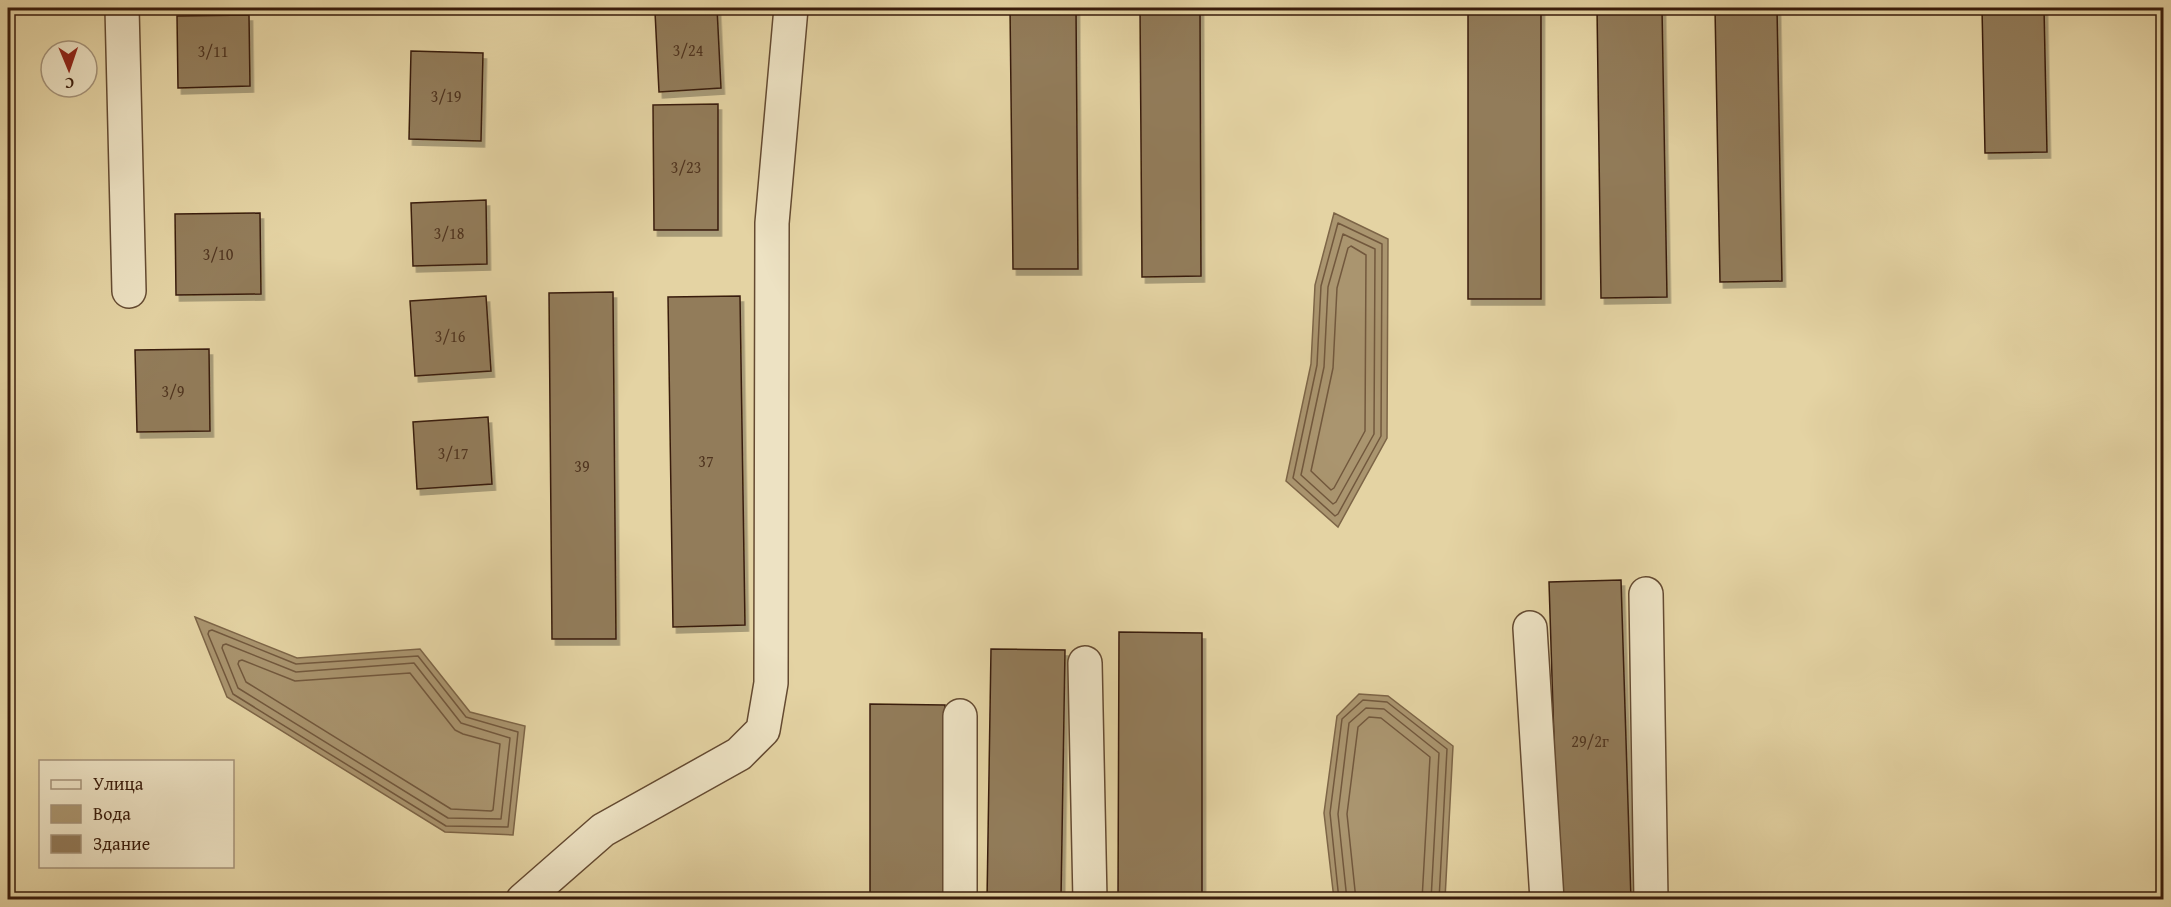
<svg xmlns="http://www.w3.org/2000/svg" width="2171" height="907" font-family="'Gentium Book Plus',serif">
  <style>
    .water { fill: #aa956f; stroke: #7d6547; stroke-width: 1.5 }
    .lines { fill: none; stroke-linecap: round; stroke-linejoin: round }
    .shore { stroke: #72583d; stroke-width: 1.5 }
    .building { fill: #927b5a; stroke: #391c0b; stroke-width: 1.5; filter: url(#shadow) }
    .minor-casing { stroke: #644a31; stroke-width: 36 }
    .minor { stroke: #ede2c3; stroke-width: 33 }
    .labels { text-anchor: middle; stroke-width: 6; stroke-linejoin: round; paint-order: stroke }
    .number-label { font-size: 16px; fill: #4f341f }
  </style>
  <defs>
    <filter id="shadow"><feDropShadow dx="3.5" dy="6" stdDeviation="0" flood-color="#0004"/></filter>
  </defs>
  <rect width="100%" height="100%" fill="#e4d3a3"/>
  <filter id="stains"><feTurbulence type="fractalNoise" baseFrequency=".00333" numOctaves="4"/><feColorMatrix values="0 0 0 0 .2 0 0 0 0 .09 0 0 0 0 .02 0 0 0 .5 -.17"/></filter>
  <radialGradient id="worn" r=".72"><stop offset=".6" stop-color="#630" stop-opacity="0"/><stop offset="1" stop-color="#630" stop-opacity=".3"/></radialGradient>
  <path class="water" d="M1334,213l54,26 -1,199 -49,89 -52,-46 25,-117 4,-79z
    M195,617l102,41 123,-9 50,63 55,14 -12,109 -68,-3 -218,-135z
    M1359,694l29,2 65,50 -8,153h-111l-10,-86 13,-97z"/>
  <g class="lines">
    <path class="shore" d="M1338,223l44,21 -1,192 -43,78 -3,2 -42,-38 24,-113 4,-79z
      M1343,234l32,15 -1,185 -38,68 -3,2 -32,-29 23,-108 4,-80z
      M1351,246l15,9 -1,176 -31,57 -3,2 -20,-19 22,-103 4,-80 11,-40z
      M212,630l84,34 122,-8 48,61 52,15 -10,95 -62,-1 -213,-132 -25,-60 1,-3z
      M226,644l70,28 118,-9 47,60 49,15 -9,81 -53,-1 -210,-130 -16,-40 1,-3z
      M242,660l53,21 115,-8 45,57 8,4 37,10 -7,66 -2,1 -40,-2 -205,-127 -8,-18 1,-3z
      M1339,900l-9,-87 12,-94 21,-19 24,2 60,47 -8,151
      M1347,900l-9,-86 11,-91 17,-15 18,1 55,44 -8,147
      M1356,900l-9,-86 11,-87 11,-10 12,1 49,39 -8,143"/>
  </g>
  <path class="building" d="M717,8l4,80 -62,4 -4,-80z
    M1010,8h66l2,261h-65z
    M1140,8h60l1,268 -59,1z
    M1468,8h73v291h-73z
    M1597,8h65l5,289 -66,1z
    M1715,8h62l5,273 -62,1z
    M1982,8h62l3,144 -62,1z
    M249,15l1,71 -72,2 -1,-72z
    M411,51l72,2 -2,88 -72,-2z
    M718,104v126h-64l-1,-125z
    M486,200l1,64 -74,2 -2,-63z
    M260,213l1,81 -85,1 -1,-81z
    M613,292l3,347h-64l-3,-346z
    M486,296l5,75 -76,5 -5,-75z
    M740,296l5,329 -72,2 -5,-330z
    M209,349l1,82 -73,1 -2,-82z
    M488,417l4,67 -75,5 -4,-67z
    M1621,580l10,320h-72l-10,-318z
    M1119,632l83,1v267h-84z
    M991,649l74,1 -4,250h-74z
    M870,704l75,1v195h-75z"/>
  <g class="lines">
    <defs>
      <path id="minor" d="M122,8l7,283
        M1646,594l5,306
        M1530,628l17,272
        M1085,663l5,237
        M523,900l80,-70 136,-76 24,-24 8,-47 1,-460 19,-215
        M960,900v-184"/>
    </defs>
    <use href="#minor" class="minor-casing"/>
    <use href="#minor" class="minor"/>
  </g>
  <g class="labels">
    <g class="number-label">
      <text x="688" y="56">3/24</text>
      <text x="213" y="57">3/11</text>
      <text x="446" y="102">3/19</text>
      <text x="686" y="173">3/23</text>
      <text x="449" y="239">3/18</text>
      <text x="218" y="260">3/10</text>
      <text x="450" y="342">3/16</text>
      <text x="173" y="397">3/9</text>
      <text x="453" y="459">3/17</text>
      <text x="706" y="467">37</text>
      <text x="582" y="472">39</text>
      <text x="1590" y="747">29/2г</text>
    </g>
  </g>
  <rect width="2171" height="907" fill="none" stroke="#e4d3a3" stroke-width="30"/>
  <rect x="9" y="9" width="2153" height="889" fill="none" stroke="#391c0b" stroke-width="3"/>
  <rect x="15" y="15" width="2141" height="877" fill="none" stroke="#391c0b" stroke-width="1.5"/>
  <rect x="39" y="760" width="195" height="108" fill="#ede2c3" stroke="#a59379" stroke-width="1.5"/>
  <rect x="51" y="780" width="30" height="9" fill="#ede2c3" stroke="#a59379" stroke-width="1.5"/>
  <text x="93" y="790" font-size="18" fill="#391c0b">Улица</text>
  <rect x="51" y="805" width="30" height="18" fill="#aa956f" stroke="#a59379" stroke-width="1.5"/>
  <text x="93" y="820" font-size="18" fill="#391c0b">Вода</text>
  <rect x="51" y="835" width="30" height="18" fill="#927b5a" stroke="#a59379" stroke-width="1.5"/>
  <text x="93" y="850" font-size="18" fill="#391c0b">Здание</text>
  <g transform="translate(69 69) rotate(178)"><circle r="28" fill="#ede2c3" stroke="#a59379" stroke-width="1.5"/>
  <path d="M0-4.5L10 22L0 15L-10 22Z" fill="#8f2418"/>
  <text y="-9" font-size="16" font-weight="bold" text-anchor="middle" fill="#391c0b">С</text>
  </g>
  <rect width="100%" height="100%" filter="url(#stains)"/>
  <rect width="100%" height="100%" fill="url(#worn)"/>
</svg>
